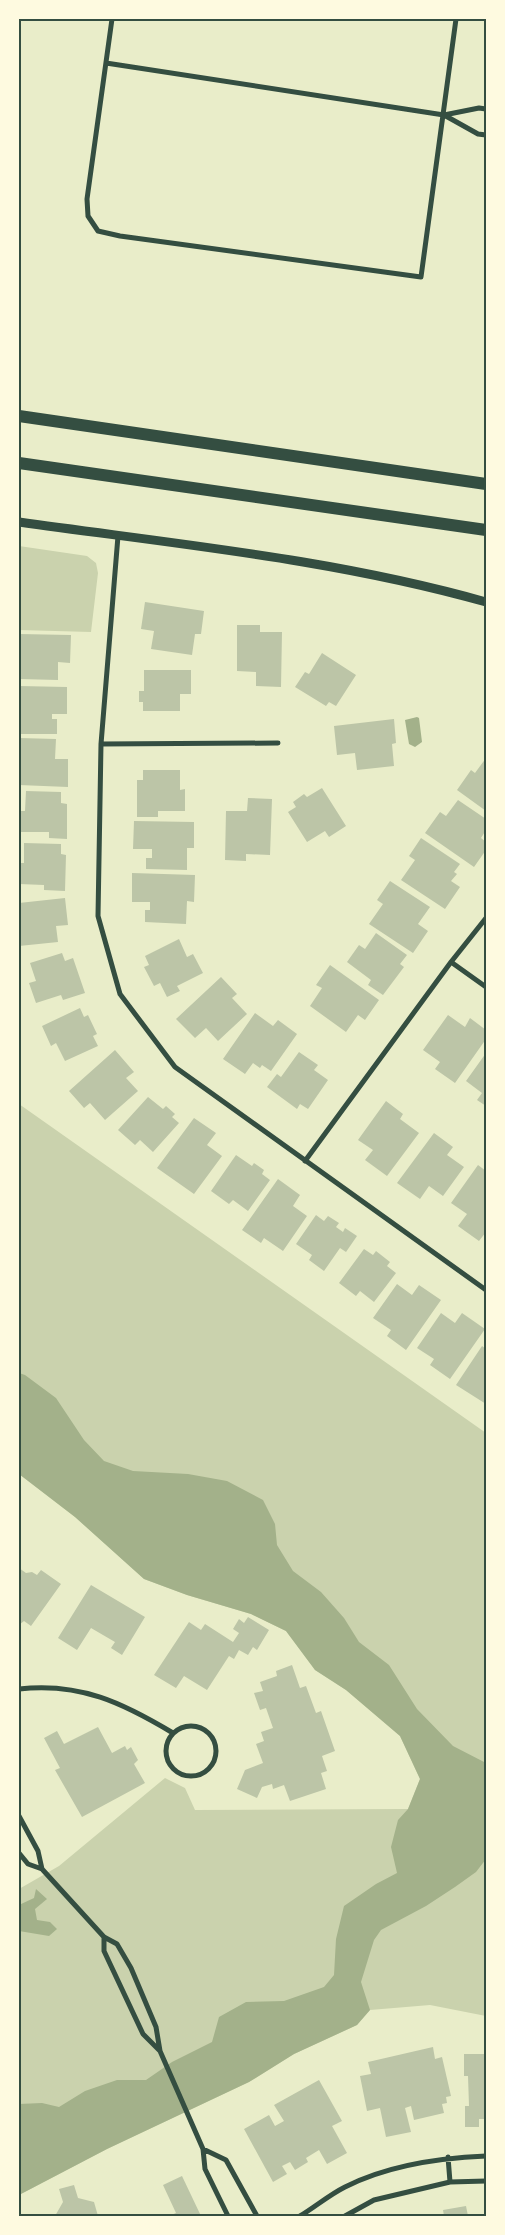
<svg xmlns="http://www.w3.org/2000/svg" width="505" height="2235" font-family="Overpass,sans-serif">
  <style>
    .green { fill: #cad2ad }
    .water { fill: #a3b18a }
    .building { fill: #bcc5a7 }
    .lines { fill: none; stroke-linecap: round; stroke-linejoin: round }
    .minor { stroke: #344e41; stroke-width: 5 }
    .tertiary { stroke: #344e41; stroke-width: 9 }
    .primary { stroke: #344e41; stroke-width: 12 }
    .neatline { fill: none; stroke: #344e41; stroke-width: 2 }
  </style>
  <rect width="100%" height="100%" fill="#e9edc9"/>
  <path class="green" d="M19,546l68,10 9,7 2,10 -7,59 -72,-2z
    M19,1104l467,329v583l-56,-11 -60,5 -13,15 -63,29 -45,28 -142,67 -88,46v-306l40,-23 106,-88 20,10 10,22 213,-1 12,-30 -20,-43 -54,-46 -31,-20 -29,-39 -35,-17 -64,-19 -43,-16 -69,-62 -56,-43z"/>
  <path class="water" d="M417,717l2,1 3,24 -7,5 -6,-3 -4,-24z
    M19,1373l6,2 31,23 28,42 20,21 29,10 55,3 39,7 36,19 12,24 2,21 16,26 28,21 23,26 15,24 30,23 28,44 36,37 33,17v96l-10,13 -21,15 -29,19 -45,24 -7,10 -13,42 9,28 -13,15 -63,29 -45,28 -142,67 -88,46v-91l23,-1 17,4 26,-16 32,-11h29l26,-18 40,-20 7,-25 27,-15 38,-1 40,-14 10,-12 2,-36 8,-33 32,-22 21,-11 -6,-26 7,-27 10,-11 12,-30 -20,-43 -54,-46 -31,-20 -29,-39 -35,-17 -64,-19 -43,-16 -69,-62 -56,-43z
    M36,1889l11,10 -12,10 2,11 13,2 7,7 -8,7 -30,-5v-26l15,-7z"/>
  <path class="building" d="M145,602l59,9 -3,23h-6l-3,21 -41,-6 3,-18 -13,-2z
    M237,625h23v7h22l-1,55 -25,-1v-14l-19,-1z
    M19,634l52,1 -1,28 -12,-1v18l-39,-1z
    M322,653l34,22 -20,31 -7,-4 -3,4 -31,-19 10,-15 4,2z
    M144,670h47v24h-11v17h-37v-9h-4v-11h5z
    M19,686l48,1v27h-15v5h5v15h-38z
    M394,719l2,24 -4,1 2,22 -37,4 -2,-17 -18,2 -3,-29z
    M19,738l37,1 -1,20h13v28l-49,-2z
    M486,758v53l-29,-21 14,-20 4,3z
    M143,770h37v20l5,-1v22h-27v6h-21v-37h6z
    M322,788l24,38 -17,11 -4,-6 -18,11 -19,-30 8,-5 -3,-5 11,-8 3,3z
    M26,791l35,1v11l6,1v35l-18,-1v-6h-30l1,-21h5z
    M248,798l24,1 -2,56 -24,-1v7l-21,-1 1,-49h21z
    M458,800l28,19v11l-5,8 5,4v8l-12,17 -49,-34 15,-21 6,4z
    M134,821l60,1v26h-7v22l-41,-1v-11h6v-9h-19z
    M421,838l39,26 -6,8 3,2 -6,7 9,6 -15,22 -44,-29 14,-20 -6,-4z
    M24,843l37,1v10l5,1 -1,36 -21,-1v-5l-25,-1v-21h5z
    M132,873l63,2 -1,27 -7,-1 -1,23 -41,-2v-12h5v-8h-18z
    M390,881l40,26 -12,17 10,7 -15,22 -44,-29 14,-20 -6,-4z
    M65,898l3,27 -12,1 2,16 -39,4v-43z
    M376,933l31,22 -7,9 4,3 -21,28 -15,-10 3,-5 -24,-18 12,-17 6,4z
    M179,939l8,18 6,-3 10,19 -26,13 3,5 -13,6 -7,-14 -6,3 -10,-19 5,-2 -4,-9z
    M62,953l3,8 8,-3 12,35 -22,7 -2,-5 -25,8 -7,-20 7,-2 -6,-18z
    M330,965l49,35 -14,20 -7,-5 -12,17 -36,-26 12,-18 -6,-3z
    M221,977l16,17 -5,4 15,16 -29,27 -12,-13 -11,10 -19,-19z
    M80,1008l4,9 4,-2 9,19 -4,2 5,10 -33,15 -9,-18 -5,3 -9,-20z
    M255,1013l18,13 5,-6 19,14 -26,37 -9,-6 -2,3 -7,-5 -8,11 -22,-15z
    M448,1015l17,12 5,-9 16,12v9l-31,44 -20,-14 5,-7 -17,-12z
    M115,1050l19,22 -8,6 12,13 -33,29 -15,-17 -6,5 -15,-17z
    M299,1052l19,13 -4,5 14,10 -20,29 -8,-5 -3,5 -30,-22 10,-13 4,3z
    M486,1053v53l-9,-6 5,-7 -16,-12z
    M148,1097l15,12 3,-3 9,8 -3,3 7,6 -26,29 -13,-12 -5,5 -17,-15z
    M386,1101l17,13 -3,5 19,14 -32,43 -22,-16 8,-10 -15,-10z
    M194,1118l22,15 -9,12 15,11 -28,38 -37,-26z
    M434,1133l19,14 -6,8 17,12 -21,29 -14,-10 -9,13 -23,-16z
    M236,1155l16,11 2,-3 10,7 -2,4 8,6 -22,31 -15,-11 -4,4 -18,-13z
    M478,1165l8,6v61l-7,9 -21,-15 9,-12 -16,-11z
    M278,1179l22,16 -7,11 14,10 -24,35 -19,-13 -3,5 -19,-13z
    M316,1215l8,6 4,-5 11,7 -3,4 7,5 2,-4 12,8 -11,16 -6,-4 -16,23 -15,-11 3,-5 -16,-11z
    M364,1249l9,6 3,-4 14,11 -3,4 9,7 -22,29 -14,-11 -4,5 -17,-13z
    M397,1284l15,11 7,-10 22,15 -35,50 -19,-14 4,-6 -18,-12z
    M441,1313l14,10 7,-10 23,16 -35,50 -20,-14 4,-6 -17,-11z
    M482,1346l4,3v55l-30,-19z
    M19,1568l7,5 6,-1 5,3 4,-5 20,14 -30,42 -7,-5 -5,4z
    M91,1585l54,32 -23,38 -11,-7 4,-6 -24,-14 -14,22 -19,-12z
    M248,1617l21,13 -12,20 -4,-3 -5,8 -9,-5 -5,9 -5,-3 -22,34 -23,-14 -8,12 -22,-13 35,-53 12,8 4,-6 28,18 6,-9 -6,-4 6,-10 5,4z
    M292,1665l8,23 6,-2 10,27 5,-2 14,40 -13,5 5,15 -6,2 5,16 -36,12 -6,-16 -11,4 -1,-5 -10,3 -5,11 -20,-9 8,-19 18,-7 -7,-19 8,-3 -3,-9 12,-4 -7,-20 -6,2 -6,-17 9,-2 -3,-9 17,-6 -1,-5z
    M98,1727l14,26 13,-7 2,4 4,-3 7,13 -4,4 11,19 -63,34 -27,-47 5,-2 -16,-30 13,-7 7,13z
    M433,2047l2,12 7,-2 9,39 -5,1 1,6 -5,1 2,9 -30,7 -3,-14 -6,2 6,24 -25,5 -6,-29 -13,3 -7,-35 11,-2 -3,-12z
    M464,2054h22l-1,53h1v12h-7v8h-14v-21h4l-1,-30h-4z
    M319,2080l23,41 -10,5 15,27 -20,11 -8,-14 -13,8 2,4 -13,8 -5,-8 -8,4 5,8 -14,8 -29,-53 25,-14 6,11 9,-5 -10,-16z
    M182,2176l19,40h-32l7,-3 -13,-28z
    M74,2185l4,13 16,4 4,14h-43l8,-14 -4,-13z
    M466,2206l2,10h-24l-1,-6z"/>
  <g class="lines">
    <path class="minor" d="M112,19l-25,180 1,17 10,15 22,5 301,41 35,-258
      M106,63l338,52 35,-7 7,1
      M444,115l34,19 8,1
      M118,536l-17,208 -3,172 22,78 55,73 311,223
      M101,744l177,-1
      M451,962l35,25
      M305,1161l146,-199 35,-44
      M19,1689c61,-7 104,14 154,44
      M166 1751a25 25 0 1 1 50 0a25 25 0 1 1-50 0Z
      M19,1816l19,35 4,18
      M19,1853l9,11 14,5 62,68 13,7 14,24 25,59 4,24 43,98 2,20 23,47
      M104,1937v14l39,83 17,17
      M203,2149l23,11 31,56
      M448,2157l2,25
      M300,2216c15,-9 29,-21 45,-29 43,-22 94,-29 141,-31
      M345,2216l29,-16 76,-18 36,-1"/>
    <path class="tertiary" d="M19,522c156,22 315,37 467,80"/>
    <path class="primary" d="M19,416l467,68
      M19,463l467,67"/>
  </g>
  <rect width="505" height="2235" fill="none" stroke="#fefae0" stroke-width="40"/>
  <rect x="20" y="20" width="465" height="2195" class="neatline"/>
</svg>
